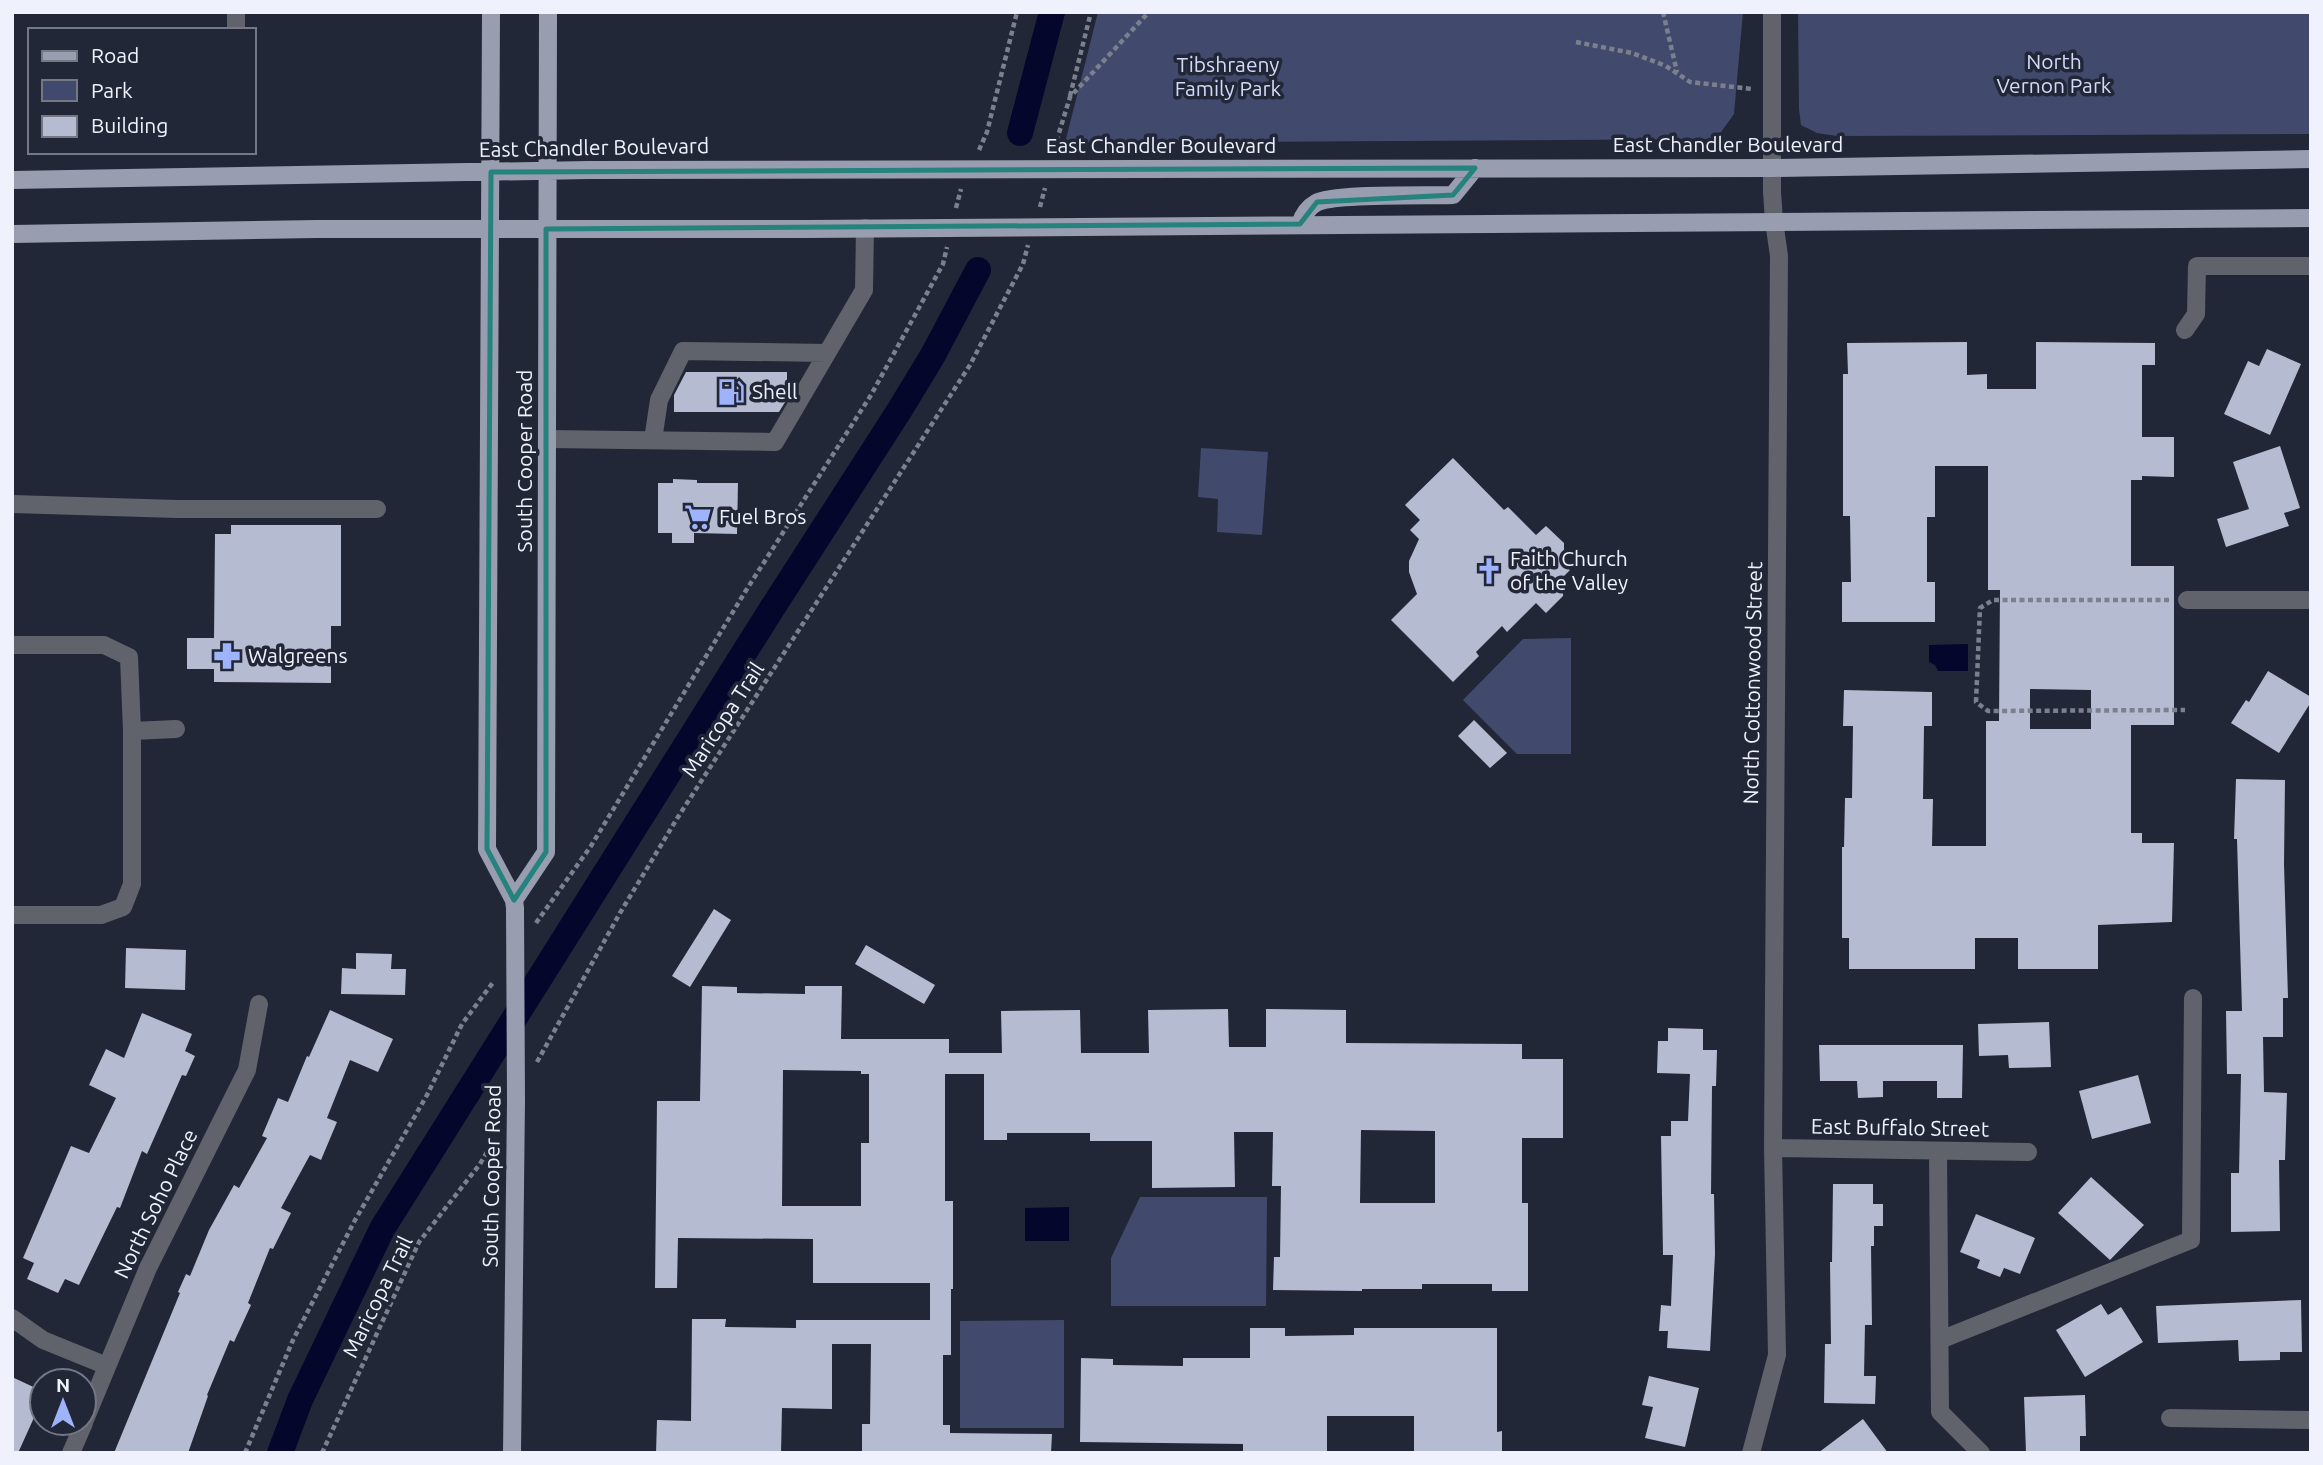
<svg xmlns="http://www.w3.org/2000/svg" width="2323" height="1465" font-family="Ubuntu,sans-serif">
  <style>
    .green { fill: #414a6c }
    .water { fill: #05062b }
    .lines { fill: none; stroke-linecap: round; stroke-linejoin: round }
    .canal { stroke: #05062b; stroke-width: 26 }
    .building { fill: #b5bbd0; fill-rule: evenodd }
    .path { stroke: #7c808e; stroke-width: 4.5; stroke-dasharray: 5 3.5; stroke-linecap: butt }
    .minor { stroke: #60636b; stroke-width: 18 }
    .major { stroke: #989daf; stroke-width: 18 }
    .marked { fill: none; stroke: #25827c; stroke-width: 5; stroke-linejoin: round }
    .labels { text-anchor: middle; stroke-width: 7; stroke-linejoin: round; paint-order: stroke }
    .park-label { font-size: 21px; fill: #d1daf8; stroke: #222737 }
    .street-label { font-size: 21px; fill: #eff2fd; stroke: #222737 }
    .poi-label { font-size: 21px; fill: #eff2fd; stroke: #222737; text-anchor: start }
  </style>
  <rect width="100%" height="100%" fill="#222737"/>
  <path class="green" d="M1098,12h645l-9,102 -18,25 -651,4z
    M1798,12h513v122l-474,2 -20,-3 -16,-8 -2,-16z
    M1201,448l67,4 -6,83 -45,-3 1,-33 -20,-2z
    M1571,638v116h-54l-54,-54 60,-61z
    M1140,1197h127l-1,109h-155v-48z
    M1064,1320v108h-104v-107z"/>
  <path class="water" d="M1968,644v27h-30l-3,-6 -6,-3v-17z
    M1069,1207v34h-44v-33z"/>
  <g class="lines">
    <path class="canal" d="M1020,133l32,-121
      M280,1453l20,-53 82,-171 389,-619 128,-199 34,-56 45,-85"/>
  </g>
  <path class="building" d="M1967,342v33l20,-1v15h49v-47l119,1v22h-13v72h32v40l-32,-1v4h-11v86h43v159h-43v108h11v10h32l-2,79 -74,3v44h-80v-31h-43v31h-126v-31h-7v-91h2l1,-49h7l1,-72h-10l1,-36 88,2v34h-8l-1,73h10l-1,47h54v-125h13l1,-131h-12v-124h-53v51h-8v65h8v40h-93v-40h9l-1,-66h-7v-142h5l-1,-31zM2030,689l61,1v39h-61z
    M2267,349l34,15 -31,71 -46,-21 24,-53 11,5z
    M686,372h101v27l-8,13h-105v-17z
    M2280,446l20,62 -16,5 5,13 -63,21 -9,-28 32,-10 -16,-47z
    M1453,458l51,52 4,-3 28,28 10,-9 18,17v21l6,6 -6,6 -1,20 -17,17 -10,-10 -29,29 -5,-6 -26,26 3,4 -26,26 -62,-62 26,-26 -8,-22v-11l10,-22 -9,-9 10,-10 -15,-15z
    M673,479l24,1v3h41l-1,51 -43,-1v10h-22v-10h-14v-50h15z
    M231,525h110v101h-10v57l-117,-1v-13h-27v-31h27l1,-104h16z
    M2268,671l43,26v5l-32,51 -48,-30 15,-23 3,2z
    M1474,720l33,33 -17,15 -32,-32z
    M2236,779l49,1 -1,84 4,134h-5v39h-20l1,55 23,1 -2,67h-6l1,71 -49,1v-59h8l2,-99h-14l-1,-63h16l-5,-172h-3z
    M714,909l17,11 -41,67 -18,-11z
    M866,945l69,40 -11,19 -69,-40z
    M126,948l60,2 -1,40 -60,-2z
    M356,953l36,1 -1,15h15l-1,26 -64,-1 1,-26 14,1z
    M702,986l35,1v6l68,1v-8h37l-1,53h108v14h53l-1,-42 79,-1 1,43h68l-1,-43 80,-1 1,38h37v-38l80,1v33l176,1v15h41v79h-41v65h6v88h-36v-7h-70v5h-60v2l-89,-1 1,-33h6l1,-71h-9l1,-54h-39l1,55 -83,1v-47h-62v-8h-83v7h-23v-66h-39v127h8v88h-2v66h-8v70h7v8l102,1 -1,19h-189v-29h8l1,-80h-39v65l-50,-1 -1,45h-125l1,-33 34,1 1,-102h34l-1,8 71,1v-8h134v-37h-117v-44l-135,-1 -1,50h-22l2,-187h43zM783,1070l78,1v3h8v69h-8v63h-79zM1361,1130l74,1v72h-75z
    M330,1010l63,29 -15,33 -28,-12 -23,58 10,4 -16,38 -11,-5 -29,53 10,5 -18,36 -3,-1 -22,55 3,2 -17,37 -4,-2 -23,55 1,1 -20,57h-74l66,-160 -2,-1 8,-18 4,2 19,-46 25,-45 5,3 28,-50 -5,-2 16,-38 10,4 19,-46 2,1z
    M142,1013l50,21 -7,17 10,5 -9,20 -4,-1 -35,79 -5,-3 -22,57 -3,-1 -38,78 -14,-6 -7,14 -31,-14 7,-16 -11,-5 48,-112 18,7 27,-55 -27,-13 17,-36 18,9z
    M2049,1022l2,45 -42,1 -1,-13 -29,1 -1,-32z
    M1668,1028l35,1v21h14l-1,36h-4l-1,108h3l1,60 -5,97 -43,-3 1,-17h-9l2,-26 10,1 2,-51h-10l-2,-119h10v-15h17l2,-47 -33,-1 1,-32h10z
    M1819,1045h144l-1,53h-25v-17h-54v16l-25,1 -1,-17h-37z
    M2138,1075l13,48 -59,16 -13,-48z
    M2091,1177l53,48 -34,35 -52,-47z
    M1833,1184h40v20h10v22h-9v20h-3l1,79h-7l-1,51h12l-1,28 -51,-1 1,-59h6l-1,-82h2z
    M1976,1214l59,24 -15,36 -16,-6 -4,9 -23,-9 3,-8 -20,-8z
    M2301,1300l1,52h-22v8l-41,1 -1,-21 -80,3 -2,-37z
    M2101,1304l7,11 13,-8 22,35 -58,35 -29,-47z
    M1250,1328h35v8l69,-1v-7h143v104l5,-1v22h-88v-37h-87v37h-84v-9l-163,-2 1,-84 32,1v6l70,1v-8h67z
    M1649,1376l50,12 -14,59 -40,-9 8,-31 -11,-2z
    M12,1377l30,14v9l-24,53h-6z
    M2085,1395l1,41h-6v17h-54l-2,-56z
    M1863,1419l25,34h-70z"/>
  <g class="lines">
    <path class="path" d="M1663,12l14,60
      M1576,42l56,11 34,13 24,16 62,7
      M1070,96l21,-84
      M1054,149l16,-52 79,-85
      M979,150l8,-18 30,-120
      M1040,207l5,-19
      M956,208l5,-19
      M2169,600h-176l-13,8 -4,94 12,9 197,-1
      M536,923l55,-77 154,-254 126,-197 72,-131 4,-17
      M537,1062l83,-149 58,-96 292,-452 53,-101 5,-19
      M245,1453l48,-113 61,-118 73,-127 35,-71 32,-43
      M322,1453l97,-211 61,-78 14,-24"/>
    <path class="minor" d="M236,12v18
      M2185,330l11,-16 1,-48h114
      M548,439l227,3 89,-152 1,-62
      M653,440l6,-40 24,-49 144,2
      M12,504l165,5h200
      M2187,600h124
      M12,645h92l25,12 3,74 44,-2
      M12,915h89l22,-8 9,-23v-153
      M1773,1148l255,4
      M1938,1151l2,261 41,41
      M12,1318l31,22 64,26
      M1940,1340l251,-100 2,-242
      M2170,1418l141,2
      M84,1422l64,-154 99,-198 12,-66
      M71,1453l13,-30
      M1751,1453l26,-98 -4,-207 6,-892 -5,-35 -2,-29v-180"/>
    <path class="major" d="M491,12l-4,837 27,51 1,8 1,192 -4,353
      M12,180l577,-10 1183,-2 539,-9
      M1300,224c3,-9 7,-16 16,-21 17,-10 112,-7 137,-8l22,-27
      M12,234l305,-5h490l1504,-11
      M514,900l32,-48 2,-840"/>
  </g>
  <path class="marked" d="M1475,168l-22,27 -136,7 -17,22 -754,5v623l-32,48 -27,-51 4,-677z"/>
  <defs>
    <symbol id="fuel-bare" viewBox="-9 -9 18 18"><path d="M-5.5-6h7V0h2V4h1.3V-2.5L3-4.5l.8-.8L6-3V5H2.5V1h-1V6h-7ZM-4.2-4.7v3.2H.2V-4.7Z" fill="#9fb3fd" stroke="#222737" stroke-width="2.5" paint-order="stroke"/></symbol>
    <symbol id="supermarket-bare" viewBox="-9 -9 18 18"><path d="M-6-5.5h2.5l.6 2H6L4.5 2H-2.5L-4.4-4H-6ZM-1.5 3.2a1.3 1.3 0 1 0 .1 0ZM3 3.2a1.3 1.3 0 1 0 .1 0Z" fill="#9fb3fd" stroke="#222737" stroke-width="2.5" paint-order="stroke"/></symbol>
    <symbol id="church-bare" viewBox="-9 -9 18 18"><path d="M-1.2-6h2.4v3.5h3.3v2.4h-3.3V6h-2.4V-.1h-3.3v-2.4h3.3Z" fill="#9fb3fd" stroke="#222737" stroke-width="2.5" paint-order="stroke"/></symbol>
    <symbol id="pharmacy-bare" viewBox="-9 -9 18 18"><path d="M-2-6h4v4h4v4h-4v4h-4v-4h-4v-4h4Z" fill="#9fb3fd" stroke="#222737" stroke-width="2.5" paint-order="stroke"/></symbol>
  </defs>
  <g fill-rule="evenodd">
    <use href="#fuel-bare" x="712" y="373" width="38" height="38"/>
    <use href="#supermarket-bare" x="679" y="498" width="38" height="38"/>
    <use href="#church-bare" x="1470" y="552" width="38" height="38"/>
    <use href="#pharmacy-bare" x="208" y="637" width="38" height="38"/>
  </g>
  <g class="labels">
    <g class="park-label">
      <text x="2054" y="69">North<tspan x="2054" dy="24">Vernon Park</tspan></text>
      <text x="1228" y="72">Tibshraeny<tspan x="1228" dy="24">Family Park</tspan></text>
    </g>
    <g class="street-label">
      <text x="1728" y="152">East Chandler Boulevard</text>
      <text x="1161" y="153">East Chandler Boulevard</text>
      <text transform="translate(594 148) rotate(-1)" y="7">East Chandler Boulevard</text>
      <text transform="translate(525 461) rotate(-90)" y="7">South Cooper Road</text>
      <text transform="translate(1753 683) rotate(-89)" y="7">North Cottonwood Street</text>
      <text transform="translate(723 720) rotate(-57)" y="7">Maricopa Trail</text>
      <text transform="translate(1900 1128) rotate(1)" y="7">East Buffalo Street</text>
      <text transform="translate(492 1176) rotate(-89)" y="7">South Cooper Road</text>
      <text transform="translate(156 1204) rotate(-64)" y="7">North Soho Place</text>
      <text transform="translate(378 1297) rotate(-64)" y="7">Maricopa Trail</text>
    </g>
    <g class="poi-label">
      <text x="752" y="399">Shell</text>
      <text x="719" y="524">Fuel Bros</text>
      <text x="1510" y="566">Faith Church<tspan x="1510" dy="24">of the Valley</tspan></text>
      <text x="248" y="663">Walgreens</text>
    </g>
  </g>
  <rect width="2323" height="1465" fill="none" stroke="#eff2fd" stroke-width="28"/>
  <rect x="28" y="28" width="228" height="126" fill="#222737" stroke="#747886" stroke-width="2"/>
  <rect x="42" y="51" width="35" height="10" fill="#989daf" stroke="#747886" stroke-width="2"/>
  <text x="91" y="63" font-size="21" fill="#eff2fd">Road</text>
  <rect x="42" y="80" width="35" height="21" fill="#414a6c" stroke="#747886" stroke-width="2"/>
  <text x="91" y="98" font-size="21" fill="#eff2fd">Park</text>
  <rect x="42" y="116" width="35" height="21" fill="#b5bbd0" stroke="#747886" stroke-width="2"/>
  <text x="91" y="133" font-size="21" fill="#eff2fd">Building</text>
  <g transform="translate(63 1402)"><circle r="33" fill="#222737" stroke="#747886" stroke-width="2"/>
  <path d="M0-5L12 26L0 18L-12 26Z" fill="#9fb3fd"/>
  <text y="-10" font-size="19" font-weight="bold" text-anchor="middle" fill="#eff2fd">N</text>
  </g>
</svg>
